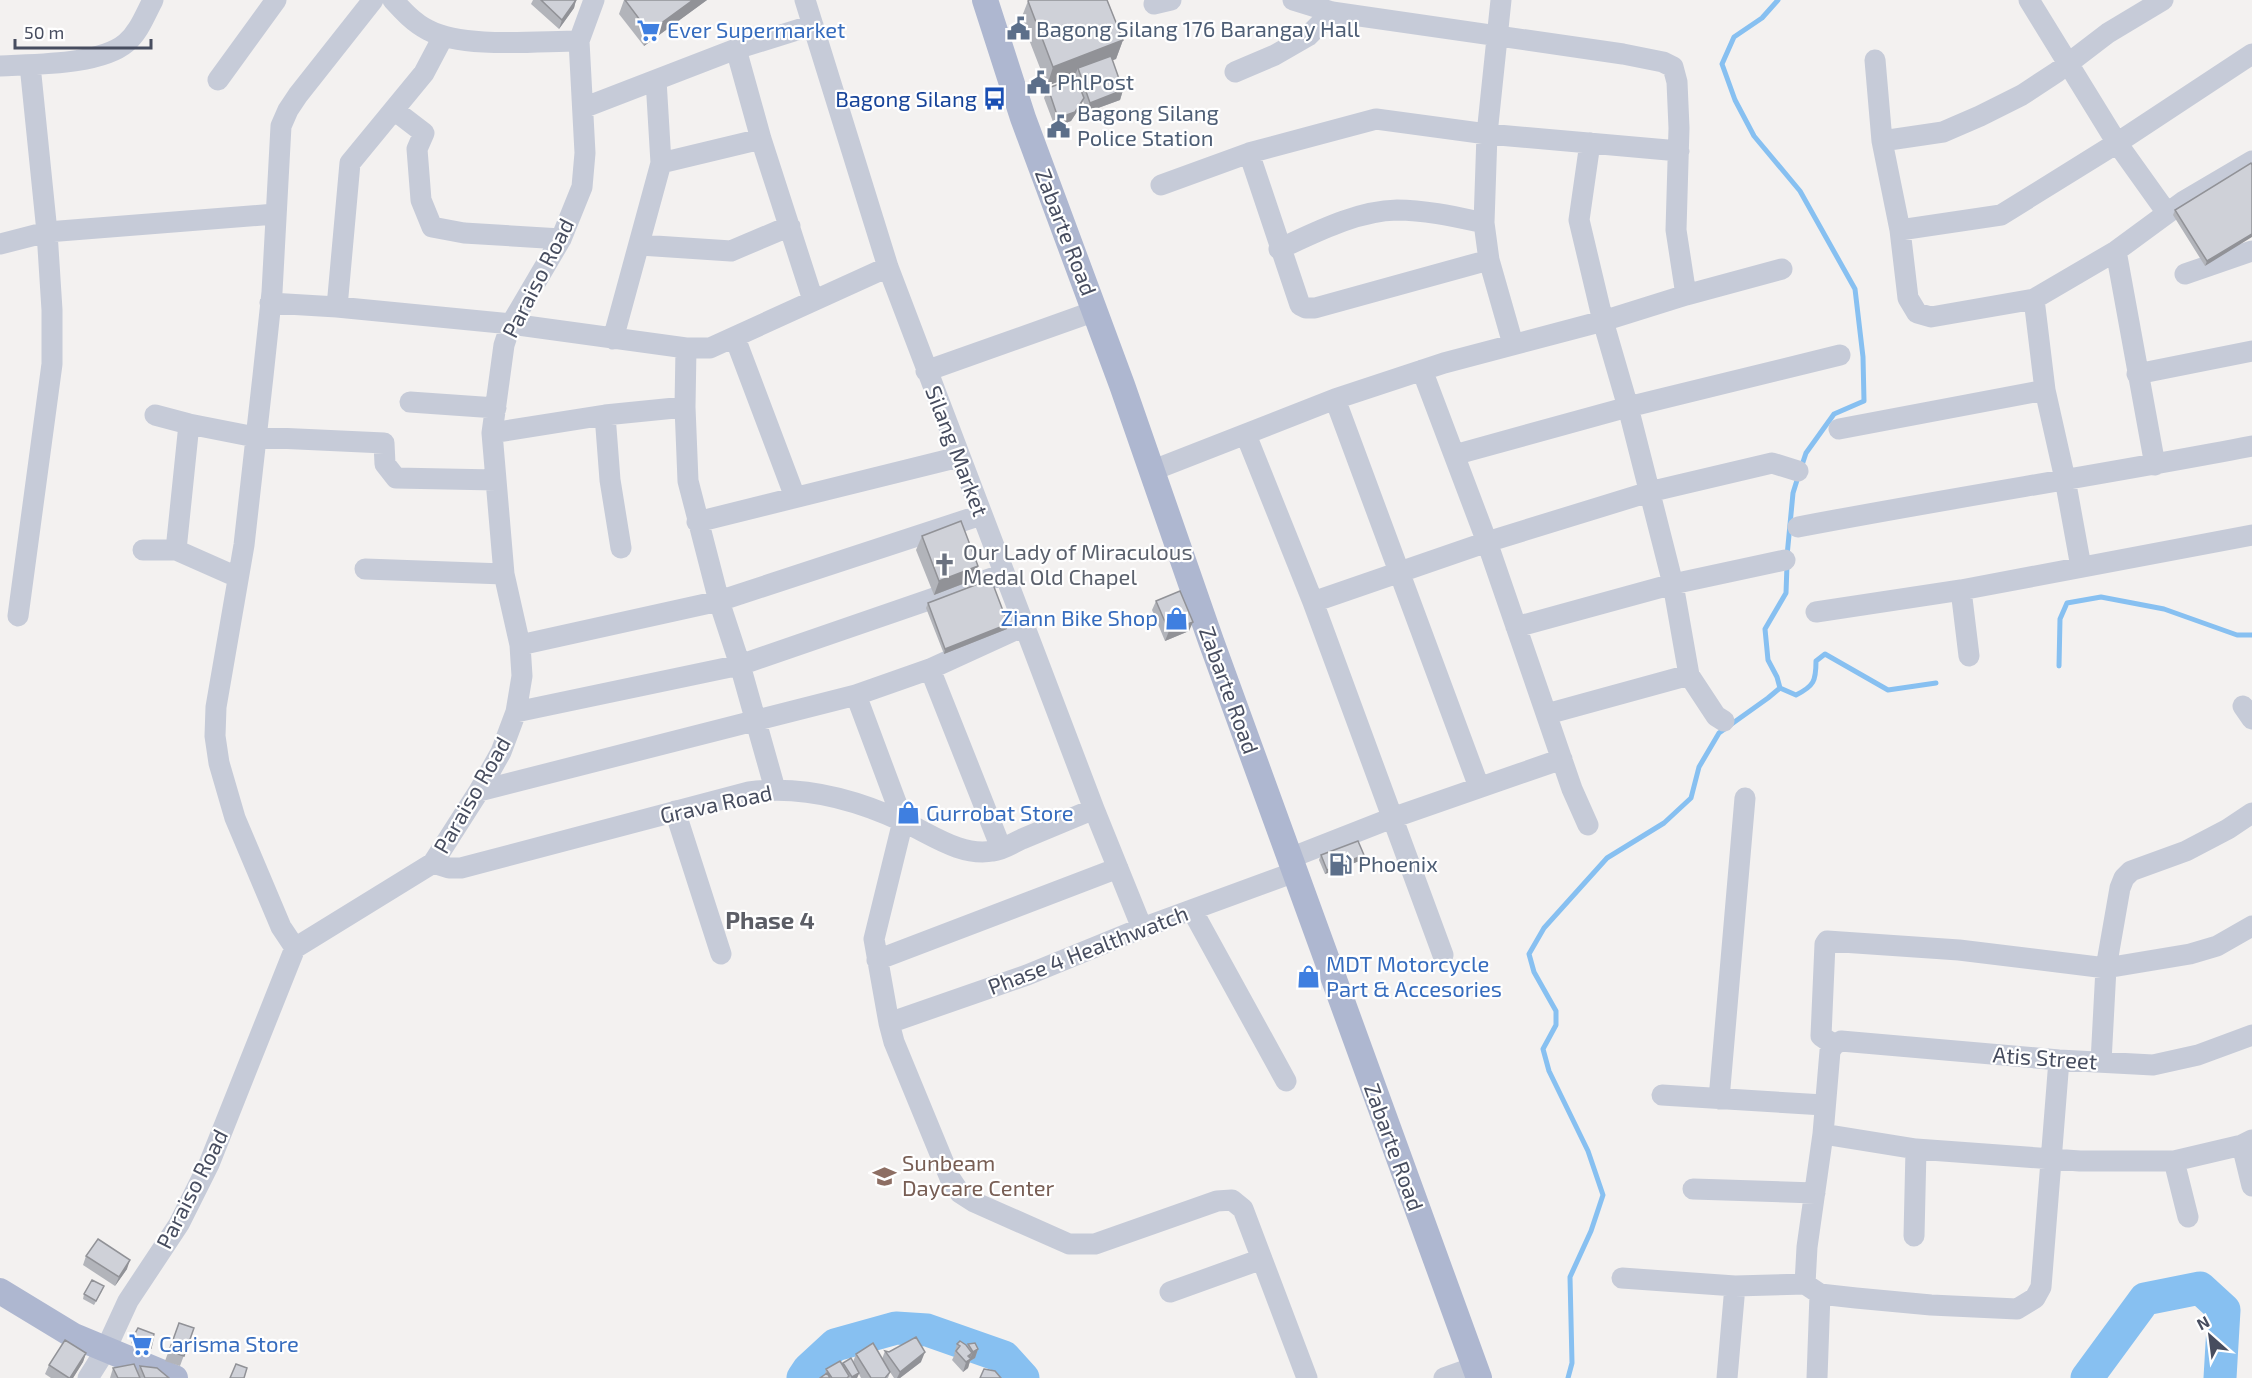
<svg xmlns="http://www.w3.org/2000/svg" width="2252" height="1378" font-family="'Exo 2',sans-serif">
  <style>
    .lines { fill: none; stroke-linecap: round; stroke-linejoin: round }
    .stream { stroke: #87c0f1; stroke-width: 5 }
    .river { stroke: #87c0f1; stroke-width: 33 }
    .minor { stroke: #c6cbd8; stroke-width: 21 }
    .major { stroke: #aeb7d0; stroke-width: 26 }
    .wall { fill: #b2b4ba }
    .shaded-wall { fill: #919297 }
    .building { fill: #cfd1d8; stroke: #919297; stroke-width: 1.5 }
    .labels { text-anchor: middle; stroke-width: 4.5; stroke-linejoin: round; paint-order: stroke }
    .service-label { font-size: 22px; fill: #4e5e75; stroke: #fff; text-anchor: start }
    .shop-label { font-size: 22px; fill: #366cbe; stroke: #fff; text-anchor: start }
    .transit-label { font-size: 22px; fill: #164399; stroke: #fff; text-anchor: end }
    .street-label { font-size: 22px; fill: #474d5f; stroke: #fff }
    .worship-label { font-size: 22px; fill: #5b616d; stroke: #fff; text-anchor: start }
    .education-label { font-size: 22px; fill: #785e54; stroke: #fff; text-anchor: start }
    .neighbourhood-label { font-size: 24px; font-weight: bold; fill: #5c5e66; stroke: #fff }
  </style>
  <rect width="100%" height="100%" fill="#f3f1f0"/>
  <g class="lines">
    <path class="stream" d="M1778,0l-16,18 -28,19 -12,27 13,36 19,36 46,55 55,98 8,68 1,44 -30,13 -28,39 -5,15
      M1787,556l6,-63 5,-16
      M1787,565l-1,28 -21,36 3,31 9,17 3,11 16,7c18,-9 20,-14 20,-34l9,-7 63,36 48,-7
      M2059,666l1,-47 7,-16 34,-6 63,12 73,26h15
      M1568,1378l4,-15 -2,-86 21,-46 12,-36 -15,-44 -39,-80 -6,-22 13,-24v-14l-22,-39 -5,-18 15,-26 63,-70 57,-35 27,-25 8,-31 20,-34 49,-35 12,-10"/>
    <path class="river" d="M803,1378l6,-9 26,-24 61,-17 31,2 77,27 19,21
      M2087,1378l58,-79 55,-11 24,22 -4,68"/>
    <path class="minor" d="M393,0c10,11 21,23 35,30 36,19 109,11 151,11
      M805,0l83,267 206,542 48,119
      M1293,0l39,12 291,42 40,8 10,5 4,15 2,46 -3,102 10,65
      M1501,0l-14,134 -3,89 5,37 24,84
      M2029,0l88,143 50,70
      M1154,4l17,-4
      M736,49l25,90 52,161
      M1875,60l7,81 18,89 8,68 9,15 14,4 103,-18 82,-48 68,-50 68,-40
      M0,66c34,-2 100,-1 126,-23 13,-11 19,-28 27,-43
      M1235,72l40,-17 33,-19 24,-24
      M218,80l58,-80
      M583,108l153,-59 77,-24
      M394,110l30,23 -7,16 4,51 11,27 32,6 97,6
      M1882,141l61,-9 37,-16 42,-21 35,-23 51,-39 55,-33
      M1590,143l-11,77 24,101 25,86 45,177 16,91 27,41 8,5
      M1249,153l51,152 6,3h9l174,-48
      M661,163l100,-24
      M1161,185l88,-32 127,-34 111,15 192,17
      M1900,230l101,-15 116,-72 135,-89
      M0,244l47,-12 228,-18
      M640,245l91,6 59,-25
      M1279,249c37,-17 77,-38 118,-39 29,0 59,7 87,13
      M2116,251l39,214
      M2185,274l67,-23
      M2034,299l11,91 20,89 16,88
      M270,303l67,4 174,17 175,24h24l178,-81
      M337,307l13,-144 74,-90 19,-36
      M735,338l60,159
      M613,339l48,-176 -5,-83
      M686,348l-1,59 3,74 31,120 21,64 35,124
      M1422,370l65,172 85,247 16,36
      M926,371l169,-60
      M2137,374l115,-23
      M1335,399l144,388
      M410,402l86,6
      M155,415l34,9 66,13 129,6 1,21 11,14 100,2
      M605,415l5,65 11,68
      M1839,429l206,-39
      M492,433l113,-18 80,-8
      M1246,435l67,167 130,353
      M1454,455l174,-48 212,-52
      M1151,471l184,-72 109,-36 159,-42 83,-26 96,-26
      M697,522l262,-65
      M1798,527c151,-29 303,-52 454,-81
      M143,550h33l61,27
      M176,550l13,-126
      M365,569l139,5
      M1961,590l8,66
      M1313,602l174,-60 162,-50 123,-29 26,8
      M1816,612l145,-22 291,-55
      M18,616l34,-252v-54l-5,-78 -17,-167
      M1516,627l157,-43 112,-24
      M520,645l199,-44 262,-86
      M930,669l71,179
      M856,695l47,126 -29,118 15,84
      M2243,706l9,13
      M516,712l224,-47 264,-91
      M1547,714l142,-39
      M479,791l377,-96 74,-26 94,-43
      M675,811l46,143
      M1290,858l102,-40 170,-59
      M433,863l16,5h12l288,-76c54,-7 106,7 155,30 27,12 57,35 89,29 10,-1 20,-8 29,-12 24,-10 48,-20 72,-30
      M1295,872l-153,56 -115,47 -138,48 5,19 56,136 10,15 14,9 95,42h26l122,-43 15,-1 11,9 64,169
      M1192,910l94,171
      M295,948l-14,-21 -46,-109 -16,-55 -4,-27 1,-29 28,-162 19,-169 9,-84 9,-166 7,-16 10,-15 75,-95
      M877,960l241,-92
      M1834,1045l-13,-9 4,-92 2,-3 132,9 147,18 84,-14 27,-8 35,-20
      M1834,1045l7,-4 218,19 94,5 45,-10 54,-20
      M2101,1062l5,-94 14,-80 4,-10 7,-7 55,-20 42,-22 24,-16
      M1662,1095l162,10
      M1719,1099l26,-301
      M1823,1134l93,15 164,12h94l68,-16 10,-5
      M2242,1145l10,41
      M2174,1161l14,56
      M1693,1189l122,4
      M1914,1236l2,-87
      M1622,1278l113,8 70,-2 15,10 36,4 75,7 86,4 18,-11 6,-11 18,-227
      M1805,1284l2,-37 16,-113 7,-83 4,-6
      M1170,1292l92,-33
      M88,1378l17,-27 23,-50 51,-77 30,-60 86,-216 138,-85 46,-72 22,-39 15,-40 6,-36 -2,-31 -16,-71 -12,-141 12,-88 7,-21 50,-85 21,-52 3,-34 -6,-112 15,-41
      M1444,1378l31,-11
      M1727,1378l8,-92
      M1817,1378l3,-84"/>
    <path class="major" d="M985,0l38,118 99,267 89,256 268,737
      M0,1291l74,45 101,42"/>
  </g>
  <path class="wall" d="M533,0h43l-2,8 -15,21 -28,-25z
    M624,0h83l-63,46 -25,-32z
    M1028,1l95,39 -7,19 -4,1 11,30 -3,10 -33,12 -4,-11 -3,6 -9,14 -16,6 -11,-29 4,-10 26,-10 1,-3 -28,11 -26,-67z
    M2252,165l-47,101 -32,-51 2,-5z
    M922,536l56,30 -5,14 -39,15 -18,-45z
    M1156,601l33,30 -24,10 -13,-31z
    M928,603l79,26 -63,25 -18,-46z
    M1321,855l41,5 -37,14 -6,-14z
    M86,1256l41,13 -12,17 -32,-21z
    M102,1291l-8,14 -11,-6 1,-5z
    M179,1323l15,5 -14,38 -15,-5z
    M132,1339l19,9 -2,5 -18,-10z
    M957,1344l10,3 1,-3 10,5 -3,9 -5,3 -2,7 -5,4 -11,-12 3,-6h-1z
    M885,1351l36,11 -21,16h-6l-4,-6 -2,6h-27l-2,-4 -2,4h-37l5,-4 1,-5 16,-4 1,-2 10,-1 3,-8 26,5z
    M86,1353l-3,9 -10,16h-22l-6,-4 4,-9z
    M140,1366l29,12h-59l3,-10 24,4z"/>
  <path class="shaded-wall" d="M576,0l-2,8 -15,21 3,-9z
    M693,0h14l-63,46 5,-14z
    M1123,40l-7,19 -37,14 -1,-5 -3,7 -28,11 6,-19z
    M1123,90l-3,10 -33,12 3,-9z
    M1084,98l-4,9 -9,14 -16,6 3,-9z
    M2252,234v3l-47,29 2,-5z
    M978,566l-5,14 -39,15 5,-14z
    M1193,622l-4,9 -24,10 4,-10z
    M1008,624l-1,5 -63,25 1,-5z
    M1364,855l-2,5 -37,14 2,-4z
    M130,1260l-3,9 -12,17 4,-9z
    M978,1349l-3,9 -5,3 -2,7 -5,4 5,-16 4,-3 -3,7 4,-8z
    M925,1352l-4,10 -21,16h-3l3,-6z
    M86,1353l-3,9 -10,16h-3z
    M859,1373l-2,5h-6l1,-1z"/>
  <path class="building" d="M541,0h35l-14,20z
    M625,0h68l-44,32z
    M1029,0h78l16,40 -70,27 -25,-66z
    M1111,56l12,34 -33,13 -12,-35z
    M1076,78l8,20 -9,14 -17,6 -10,-30z
    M2251,163l1,2v69l-45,27 -32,-51z
    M961,521l17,45 -39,15 -17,-45z
    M991,579l17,45 -63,25 -17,-46z
    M1180,591l13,31 -24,9 -13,-30z
    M1358,841l6,14 -37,15 -6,-15z
    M98,1239l32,21 -11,17 -33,-21z
    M92,1280l12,6 -8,15 -12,-7z
    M179,1323l15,5 -10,28 -15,-5z
    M138,1328l16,6 -3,14 -19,-9z
    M916,1337l9,15 -25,20 -15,-21 4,1z
    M65,1340l21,13 -16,25h-1l-20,-13z
    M960,1341l6,4 6,8 -4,3 3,3 -5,3 -10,-11 4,-5 -3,-2z
    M873,1343l17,29 -5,6h-14l-15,-24z
    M975,1343l3,6 -5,3 -5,-8z
    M851,1358l8,15 -7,4 -9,-14z
    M840,1361l9,15 -2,2h-15l-6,-9z
    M134,1364l6,14h-22l-5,-10z
    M236,1364l11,4 -3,10h-14z
    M140,1366l17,2 12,10h-24z
    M984,1369l11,2 6,7h-21z
    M827,1373l3,5h-10z"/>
  <defs>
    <symbol id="civic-bare" viewBox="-9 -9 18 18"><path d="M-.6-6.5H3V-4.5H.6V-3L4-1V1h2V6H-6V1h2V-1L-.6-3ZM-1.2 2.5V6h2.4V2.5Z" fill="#5c6f8a" stroke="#fff" stroke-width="2.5" paint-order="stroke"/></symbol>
    <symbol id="supermarket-bare" viewBox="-9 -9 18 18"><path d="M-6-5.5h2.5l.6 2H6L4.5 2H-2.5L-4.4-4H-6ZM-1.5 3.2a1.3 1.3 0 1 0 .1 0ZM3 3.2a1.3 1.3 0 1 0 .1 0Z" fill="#3f7fe0" stroke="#fff" stroke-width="2.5" paint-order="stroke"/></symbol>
    <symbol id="bus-bare" viewBox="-9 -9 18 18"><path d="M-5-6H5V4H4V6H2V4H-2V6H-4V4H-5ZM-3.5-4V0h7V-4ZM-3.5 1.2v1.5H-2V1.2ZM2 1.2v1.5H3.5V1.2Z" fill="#1a4fb4" stroke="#fff" stroke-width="2.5" paint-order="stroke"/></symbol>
    <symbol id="church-bare" viewBox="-9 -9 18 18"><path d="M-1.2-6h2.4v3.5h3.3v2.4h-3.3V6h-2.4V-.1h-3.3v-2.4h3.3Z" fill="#6b7280" stroke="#fff" stroke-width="2.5" paint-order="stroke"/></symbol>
    <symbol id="shop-bare" viewBox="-9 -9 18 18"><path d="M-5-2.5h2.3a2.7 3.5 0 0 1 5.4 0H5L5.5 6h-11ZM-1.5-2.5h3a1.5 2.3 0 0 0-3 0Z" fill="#3f7fe0" stroke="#fff" stroke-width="2.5" paint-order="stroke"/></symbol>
    <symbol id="fuel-bare" viewBox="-9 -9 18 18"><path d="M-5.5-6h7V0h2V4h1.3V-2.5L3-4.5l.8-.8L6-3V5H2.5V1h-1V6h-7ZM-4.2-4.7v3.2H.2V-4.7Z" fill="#5c6f8a" stroke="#fff" stroke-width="2.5" paint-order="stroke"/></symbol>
    <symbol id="school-bare" viewBox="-9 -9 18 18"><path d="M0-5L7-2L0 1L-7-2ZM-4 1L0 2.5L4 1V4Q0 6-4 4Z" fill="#8d6e63" stroke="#fff" stroke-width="2.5" paint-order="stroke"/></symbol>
  </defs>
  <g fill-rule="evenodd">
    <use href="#civic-bare" x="1002" y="12" width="33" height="33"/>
    <use href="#supermarket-bare" x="632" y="14" width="33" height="33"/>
    <use href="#civic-bare" x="1022" y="66" width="33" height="33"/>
    <use href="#bus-bare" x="978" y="82" width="33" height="33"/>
    <use href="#civic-bare" x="1042" y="110" width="33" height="33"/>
    <use href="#church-bare" x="928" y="548" width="33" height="33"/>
    <use href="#shop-bare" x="1160" y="602" width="33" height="33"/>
    <use href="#shop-bare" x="892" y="796" width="33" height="33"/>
    <use href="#fuel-bare" x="1324" y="848" width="33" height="33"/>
    <use href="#shop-bare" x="1292" y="960" width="33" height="33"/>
    <use href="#school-bare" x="868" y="1160" width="33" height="33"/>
    <use href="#supermarket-bare" x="124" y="1328" width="33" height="33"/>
  </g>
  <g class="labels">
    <g class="service-label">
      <text x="1036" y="37">Bagong Silang 176 Barangay Hall</text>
      <text x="1057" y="90">PhlPost</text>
      <text x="1077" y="121">Bagong Silang<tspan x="1077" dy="25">Police Station</tspan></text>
      <text x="1358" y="872">Phoenix</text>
    </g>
    <g class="shop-label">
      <text x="667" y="38">Ever Supermarket</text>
      <text x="1158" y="626" text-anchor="end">Ziann Bike Shop</text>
      <text x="926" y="821">Gurrobat Store</text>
      <text x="1326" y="972">MDT Motorcycle<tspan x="1326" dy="25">Part &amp; Accesories</tspan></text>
      <text x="159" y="1352">Carisma Store</text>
    </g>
    <g class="transit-label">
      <text x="977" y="107">Bagong Silang</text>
    </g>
    <g class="street-label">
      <text transform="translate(1066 232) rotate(69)" y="8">Zabarte Road</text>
      <text transform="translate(538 278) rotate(-63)" y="8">Paraiso Road</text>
      <text transform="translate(957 451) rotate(69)" y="8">Silang Market</text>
      <text transform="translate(1229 690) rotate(70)" y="8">Zabarte Road</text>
      <text transform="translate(472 795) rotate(-60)" y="8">Paraiso Road</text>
      <text transform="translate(716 804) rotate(-12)" y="8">Grava Road</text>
      <text transform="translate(1088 950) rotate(-21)" y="8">Phase 4 Healthwatch</text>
      <text transform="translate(2045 1058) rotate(4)" y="8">Atis Street</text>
      <text transform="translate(1394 1147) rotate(70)" y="8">Zabarte Road</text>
      <text transform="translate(192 1189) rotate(-63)" y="8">Paraiso Road</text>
    </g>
    <g class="worship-label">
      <text x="963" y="560">Our Lady of Miraculous<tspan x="963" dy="25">Medal Old Chapel</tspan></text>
    </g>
    <g class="education-label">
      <text x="902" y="1171">Sunbeam<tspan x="902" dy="25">Daycare Center</tspan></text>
    </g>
    <g class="neighbourhood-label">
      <text x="770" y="929">Phase 4</text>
    </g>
  </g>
  <g transform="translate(2210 1336) rotate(332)" stroke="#ffffff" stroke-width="4.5" paint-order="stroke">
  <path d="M0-4.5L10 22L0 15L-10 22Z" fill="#474d5f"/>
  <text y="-9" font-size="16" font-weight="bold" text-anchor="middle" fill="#474d5f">N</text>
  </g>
  <path d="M15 39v9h136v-9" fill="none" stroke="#474d5f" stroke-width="3"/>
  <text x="24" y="39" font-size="18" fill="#474d5f" stroke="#ffffff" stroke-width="4.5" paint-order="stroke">50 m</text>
</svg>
